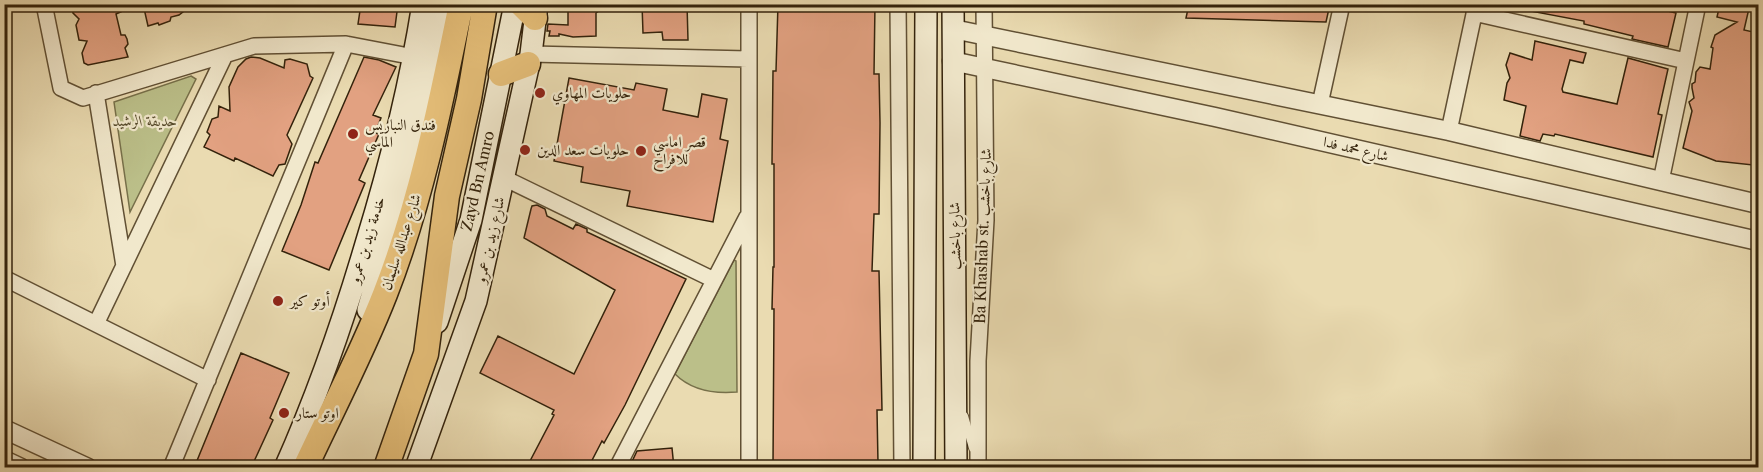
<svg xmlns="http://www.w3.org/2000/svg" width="1763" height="472" font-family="'Libre Caslon Text',Amiri,serif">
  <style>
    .green { fill: #bbbf89; stroke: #77704a; stroke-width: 1.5 }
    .building { fill: #e2a181; stroke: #33220b; stroke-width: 1.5 }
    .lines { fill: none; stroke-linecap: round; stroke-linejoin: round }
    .service-casing { stroke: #615034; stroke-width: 10 }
    .minor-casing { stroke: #615034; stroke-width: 18 }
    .tertiary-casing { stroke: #615034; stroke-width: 21 }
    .secondary-casing { stroke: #33220b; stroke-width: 24 }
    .primary-casing { stroke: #33220b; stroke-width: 27 }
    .service { stroke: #f1e8cc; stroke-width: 8 }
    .minor { stroke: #f1e8cc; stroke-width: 15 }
    .tertiary { stroke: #f1e8cc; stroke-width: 18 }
    .secondary { stroke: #f1e8cc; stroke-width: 21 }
    .primary { stroke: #e5be78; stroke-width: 24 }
    .poi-dot { fill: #8f2418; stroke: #f1e8cc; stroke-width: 2 }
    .labels { text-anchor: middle; stroke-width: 4.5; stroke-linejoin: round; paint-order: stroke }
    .poi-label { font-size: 15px; fill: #33220b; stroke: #f1e8cc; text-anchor: start }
    .park-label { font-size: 15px; font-style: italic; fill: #55492a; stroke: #f1e8cc }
    .street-label { font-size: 15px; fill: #33220b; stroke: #f1e8cc }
  </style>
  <rect width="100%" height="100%" fill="#eadbb1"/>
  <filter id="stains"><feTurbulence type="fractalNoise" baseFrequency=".00333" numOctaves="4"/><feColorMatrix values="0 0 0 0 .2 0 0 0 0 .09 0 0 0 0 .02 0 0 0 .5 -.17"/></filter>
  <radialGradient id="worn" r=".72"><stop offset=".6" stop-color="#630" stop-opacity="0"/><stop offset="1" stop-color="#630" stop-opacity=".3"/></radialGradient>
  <path class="green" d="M191,76l5,3 -66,133 -16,-110z
    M734,260l2,1 1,131c-23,2 -45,-1 -62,-18z"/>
  <path class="building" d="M71,4h67l-22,10 5,21h4l2,4 1,5 -3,4 3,9 -40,8 -4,-2 -2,-10 5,-12 -8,-1 -3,-15 3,-6 -6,-6z
    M143,4h50l-14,11 -8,2 -1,4 -11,4 -1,-2 -10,3z
    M361,4h37l-3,23 -37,-3z
    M608,4l-12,9v23l-23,1 -14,-3v2h-10l1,-5h-3l1,-7 20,1v-19z
    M642,4h45l1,36h-25l-1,-8 -19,1z
    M778,4h97l-1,70h5l1,49 -1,91h-5l-2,57h7l3,139h-5l1,53 -55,1v3l-50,-1 1,-157h-2l1,-42h1v-103h-2l1,-93h3z
    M1189,4h141l-4,18 -140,-4z
    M1526,4h113l37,9 -8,34 -36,-8 1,-3 -49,-12v-3l-59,-11z
    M1720,4h30l-6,26 14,3v111l-5,21 -37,-4 -33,-13 9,-37 -3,-9 5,-4 -2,-10v-4l3,-2 1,-10 4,-5 10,2 3,-21 -2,-1 4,-12 22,-13 -20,-5z
    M1535,41l51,12 -3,10 -13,-3 -8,29 1,3 54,12 11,-46 40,11 -10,45 4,1 -9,42 -98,-23 -1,2 -11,-2 -3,7 -20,-5 6,-30 -22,-6 3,-17 3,-5 -4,-13 4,-12 22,7z
    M251,57l9,1 24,10 1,-8 5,-1 17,5 3,12 3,2 -26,57 5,9 -7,20 -6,1 -6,11 -38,-18 -1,3 -30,-14 6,-12 -3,-3 5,-13 6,-2 1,-11 11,5 -1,-24 9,-20 8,-8z
    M364,57l15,3 17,7 -23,48 8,3 -6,15 4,1 -20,46 6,3 -36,87 -47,-19 19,-46 14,-43 3,1z
    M569,78l65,12 2,-7 31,6 -4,21 35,7 4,-23 25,5 -7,40 8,2 -15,81 -86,-16 3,-15 -49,-9 2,-15 -29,-6z
    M537,205l8,4 2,7 26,13 3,-5 11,5v3l99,47 -61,126 -21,38 -2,-2 -14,27h-51l-8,-5 25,-48 -2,-1 2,-4 -74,-37 18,-37 76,38 41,-84 -91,-52 7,-29 1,-3z
    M241,353l48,20 -19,45 3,2 -22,48h-57z
    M672,448l2,20h-45l8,-17z"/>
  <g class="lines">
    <defs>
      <path id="service" d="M964,416l9,32"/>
      <path id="minor" d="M44,4l17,84 22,10 171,-52 92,-2 68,13
        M749,4v464
        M898,4l4,464
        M1474,13l212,48
        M531,54l217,5
        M96,93l28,173
        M1320,104l22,-100
        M1449,131l27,-126
        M504,178l210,102
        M1661,181l37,-177
        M4,278l204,102
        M96,324l129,-269
        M171,468l175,-424
        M617,468l130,-251
        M978,468v-107l8,-141 -2,-216"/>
      <path id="tertiary" d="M953,29l496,102 309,73
        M952,61l263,56 543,124
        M4,429l84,39
        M4,460l17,8"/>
      <path id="secondary" d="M953,4l3,464
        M368,310c30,-101 52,-202 72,-306
        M437,322l34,-102 44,-216
        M285,468c33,-74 58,-146 81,-224 24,-78 44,-158 57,-240
        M416,468l60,-167 55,-247 6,-50
        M924,468l2,-464"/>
      <path id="primary" d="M521,4l14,14
        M501,74l27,-10
        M305,468c27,-58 57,-115 80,-174 36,-92 56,-192 76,-290
        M386,468l40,-114 21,-158 22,-97 16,-95"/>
    </defs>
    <use href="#service" class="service-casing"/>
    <use href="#minor" class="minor-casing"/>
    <use href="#tertiary" class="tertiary-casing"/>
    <use href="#secondary" class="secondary-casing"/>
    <use href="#primary" class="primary-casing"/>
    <use href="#service" class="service"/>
    <use href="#minor" class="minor"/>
    <use href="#tertiary" class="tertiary"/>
    <use href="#secondary" class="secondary"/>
    <use href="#primary" class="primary"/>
  </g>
  <g class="poi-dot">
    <circle cx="540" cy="93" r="6"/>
    <circle cx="353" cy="134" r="6"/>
    <circle cx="525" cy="150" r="6"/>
    <circle cx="641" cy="151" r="6"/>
    <circle cx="278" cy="301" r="6"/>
    <circle cx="284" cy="413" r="6"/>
  </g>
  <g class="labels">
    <g class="poi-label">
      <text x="552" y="98">حلويات المهاوي</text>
      <text x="365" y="130">فندق النباريس<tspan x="365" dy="17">الماسي</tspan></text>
      <text x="653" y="147">قصر اماسي<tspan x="653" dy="17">للافراح</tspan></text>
      <text x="537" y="155">حلويات سعد الدين</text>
      <text x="290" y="306">أوتو كير</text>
      <text x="296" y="418">اوتو ستار</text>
    </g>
    <g class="park-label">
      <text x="145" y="126">حديقة الرشيد</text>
    </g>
    <g class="street-label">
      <text transform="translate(1356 149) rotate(13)" y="5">شارع محمد فدا</text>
      <text transform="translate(478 181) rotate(-77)" y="5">Zayd Bn Amro</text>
      <text transform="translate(955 236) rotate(-91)" y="5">شارع باخشب</text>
      <text transform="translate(983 236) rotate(-88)" y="5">Ba Khashab st. شارع باخشب</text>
      <text transform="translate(367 240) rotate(-73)" y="5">خدمة زيد بن عمرو</text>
      <text transform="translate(490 240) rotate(-77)" y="5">شارع زيد بن عمرو</text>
      <text transform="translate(401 242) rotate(-72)" y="5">شارع عبدالله سليمان</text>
    </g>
  </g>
  <rect width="1763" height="472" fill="none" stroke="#eadbb1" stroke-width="24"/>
  <rect x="6" y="6" width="1751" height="460" fill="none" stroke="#33220b" stroke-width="3"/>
  <rect x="12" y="12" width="1739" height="448" fill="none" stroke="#33220b" stroke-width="1.5"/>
  <rect width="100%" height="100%" filter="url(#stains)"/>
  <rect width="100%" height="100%" fill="url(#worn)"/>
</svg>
